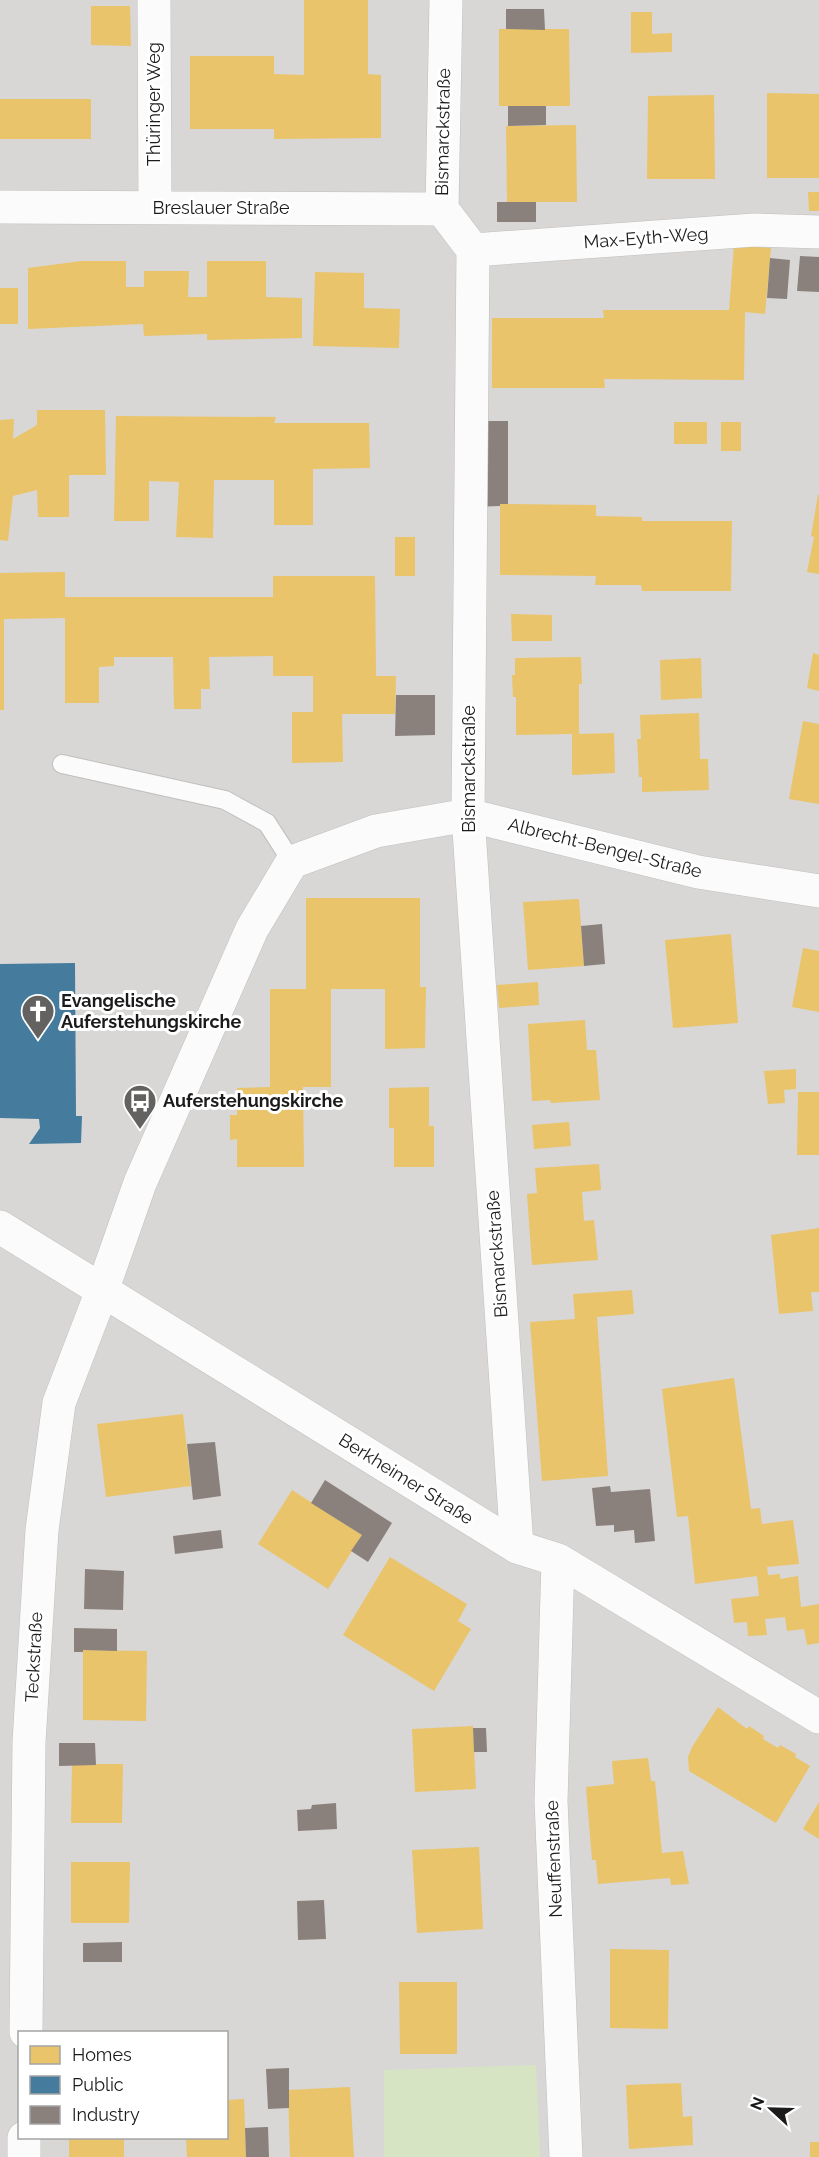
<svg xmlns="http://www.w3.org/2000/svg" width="819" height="2157" font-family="Raleway,sans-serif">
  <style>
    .residential { fill: #d8d7d5; fill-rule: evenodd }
    .grass { fill: #d6e4c4 }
    .homes { fill: #e9c46a }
    .public { fill: #457b9d }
    .industry { fill: #8a817c }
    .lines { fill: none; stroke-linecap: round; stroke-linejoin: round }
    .service-casing { stroke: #c0bfbe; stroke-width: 20 }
    .minor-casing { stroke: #c0bfbe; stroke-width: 34 }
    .service { stroke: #fcfbfb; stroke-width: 18 }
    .minor { stroke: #fcfbfb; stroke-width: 33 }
    .labels { text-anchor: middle; stroke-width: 6; stroke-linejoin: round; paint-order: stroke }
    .street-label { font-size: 18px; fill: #1b1b1b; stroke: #fff }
    .poi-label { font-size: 18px; font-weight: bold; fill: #1b1b1b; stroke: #fff; text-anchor: start }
  </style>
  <rect width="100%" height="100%" fill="#e9e7e3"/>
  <path class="residential" d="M0,0h819v2157h-819zM20,2032h206v106h-206z"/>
  <path class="grass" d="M536,2065l4,92h-156v-87z"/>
  <path class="homes" d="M304,0h64v74l13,1v63l-107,1v-10h-84v-73h84v18l30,1z
    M91,6h39l1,40 -40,-1z
    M631,12h21v22l20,-1v19l-41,1z
    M499,29h70l1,77h-71z
    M767,93l52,1v84h-52z
    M714,95l1,84h-68l1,-83z
    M0,99h91v40h-91z
    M576,125l1,77h-70l-1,-76z
    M808,192h11v19h-10z
    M734,245l37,3 -6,66 -20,-2 -1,68 -140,-1 1,9h-113v-70h112l-1,-8h126z
    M81,261h45v26h18v-16h45l-1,26h19v-36h59v36l36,1v40l-95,2v-6l-63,2 -1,-12 -115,5v-61z
    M315,272l49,1v35l36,1 -1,39 -86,-2z
    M0,288h18v36h-18z
    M37,410h68l1,65h-37v42h-31l-1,-27 -24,6 -5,45 -8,-1v-120l14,-1 -1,20 24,-14z
    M116,416l160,1 -2,6h95l1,45 -57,1v56h-39v-45h-60l-1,58 -37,-1 3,-55 -30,-1v40h-35z
    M674,422h33v22h-33z
    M721,422h20v29h-20z
    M818,495h1v79l-12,-2 7,-35 -3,-1z
    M500,504l96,1v11l46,1v4h90l-1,70h-89l-1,-6h-46l1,-9 -96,-1z
    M395,537h20v39h-20z
    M65,572v25h208v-21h102l1,100h20l-1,38h-53l1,48 -51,1v-51h21v-36h-40v-20l-64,1 1,32h-9v20h-27l-1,-52h-59v9l-15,1v36h-34v-85l-61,1v91h-4v-137z
    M511,614l41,1v26h-40z
    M813,653l6,2v36l-12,-3z
    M581,657l1,27h-3v50l35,-1 1,40 -43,2v-41l-56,1v-38h-3l-1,-22h3v-17z
    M701,658l1,40 -41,2 -1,-40z
    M699,713l1,46h8l1,31 -67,2v-15h-3l-2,-38h4l-1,-24z
    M803,721l16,3v80l-30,-5z
    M306,898h114v89h6l-1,61 -40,1v-60h-54v98h-28l1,80h-67v-28l-7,1v-25h7v-27l33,-1v-98h36z
    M579,899l5,67 -56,4 -5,-68z
    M731,934l7,89 -65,5 -8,-88z
    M803,948l16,3v61l-27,-5z
    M538,982l1,23 -40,3 -2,-23z
    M585,1020l2,30h9l4,50 -49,3 -1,-3 -18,1 -4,-77z
    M796,1069v20l-12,1 1,13 -17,1 -4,-33z
    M429,1087v39h5v41h-40v-39h-5v-40z
    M798,1092h21v63h-22z
    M569,1122l2,24 -37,3 -2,-24z
    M599,1164l2,26 -19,2 2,29 10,-1 4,40 -66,5 -5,-71 10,-1 -2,-25z
    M819,1228v64h-8l2,19 -34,3 -8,-79z
    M632,1290l2,24 -37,3 11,159 -66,5 -12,-159 45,-3 -2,-25z
    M734,1378l17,131 9,-1 2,16 31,-4 6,44 -32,3 1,8 12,-1v5l18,-3 3,31 18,-3v39l-12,2 -3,-16 -17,2 -2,-14 -20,2 2,16 -19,1 -1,-14 -13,1 -3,-24 28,-3 -2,-20 -62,8 -7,-68 -11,1 -15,-128z
    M183,1414l8,72 -85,11 -9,-73z
    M292,1490l70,45 -34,54 -70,-45z
    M390,1557l77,47 -9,17 13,8 -37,62 -91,-56z
    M83,1650l64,1 -1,70 -63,-1z
    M718,1707l29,22 2,-3 15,10 -1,3 15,9 2,-3 16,9 -1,3 15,9 -34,57 -87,-52 -1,-14 4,-10z
    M473,1726l3,63 -61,3 -3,-63z
    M648,1758l3,23h4l7,72 21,-2 6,33 -18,1 -1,-7 -72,6 -2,-24h-4l-6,-73 28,-3 -2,-23z
    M72,1764h51l-1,59h-51z
    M819,1802v37l-16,-10z
    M479,1847l4,82 -66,4 -5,-83z
    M71,1862h59l-1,61h-58z
    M610,1949l59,1 -1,79 -58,-1z
    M399,1982h58v72h-57z
    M681,2083l2,34 9,-1 1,29 -64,4 -3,-64z
    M350,2087l4,70h-64l-2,-67z
    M244,2099l2,58h-59l-1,-19h40v-38z
    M69,2138h55v19h-55z
    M810,2142h9v15h-9z"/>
  <path class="public" d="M75,963l1,153h6l-1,27 -52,1 11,-16 -1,-9 -39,-1v-154z"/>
  <path class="industry" d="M506,9h38l1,21 -39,-1z
    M508,106h38v19l-38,1z
    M497,202h39v20h-39z
    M800,256l19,1v35l-22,-1z
    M770,258l20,2 -3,39 -20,-1z
    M472,421h36v83h-8v2l-28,1z
    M396,695h39v40l-40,1z
    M602,924l3,40 -21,2 -3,-40z
    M215,1442l6,54 -28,4 -6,-56z
    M325,1480l67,43 -24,39 -17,-11 11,-16 -51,-32z
    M610,1486l1,6 39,-3 5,52 -20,2 -1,-13 -20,2v-7l-18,1 -4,-38z
    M221,1530l2,18 -48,6 -2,-18z
    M85,1569l39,2 -1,39 -39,-1z
    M74,1628l43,1v22l-34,-1v2h-9z
    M473,1728h13l1,24h-13z
    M59,1743h36l1,22 -37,1z
    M336,1803l1,26 -39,2 -1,-21 14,-1 1,-4z
    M324,1900l2,39 -28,1 -1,-39z
    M122,1942v20h-39v-19z
    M289,2068v40l-21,1 -2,-40z
    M268,2127l1,30h-23l-1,-29z"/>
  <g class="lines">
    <defs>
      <path id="service" d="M62,764l163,36 42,23 25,39"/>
      <path id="minor" d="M154,0l1,207
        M446,0l-4,209 31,41 -5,565 49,732
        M0,207l442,2
        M473,250l281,-20 65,2
        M0,1227l517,320 41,13 261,157
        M558,1560l-7,241 15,356
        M26,2032l3,-290 13,-212 17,-127 43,-112 38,-108 112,-254 40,-67 84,-31 92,-16 230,57 121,19
        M24,2157v-19"/>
    </defs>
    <use href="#service" class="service-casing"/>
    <use href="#minor" class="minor-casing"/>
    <use href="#service" class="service"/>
    <use href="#minor" class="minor"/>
  </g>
  <defs>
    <symbol id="church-pin" viewBox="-11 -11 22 30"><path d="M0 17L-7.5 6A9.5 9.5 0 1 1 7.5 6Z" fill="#636261" stroke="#fff"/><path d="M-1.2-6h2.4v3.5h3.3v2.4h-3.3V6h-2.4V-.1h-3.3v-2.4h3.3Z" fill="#fff"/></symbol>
    <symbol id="bus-pin" viewBox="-11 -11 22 30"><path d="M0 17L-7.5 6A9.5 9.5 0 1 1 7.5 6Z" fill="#636261" stroke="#fff"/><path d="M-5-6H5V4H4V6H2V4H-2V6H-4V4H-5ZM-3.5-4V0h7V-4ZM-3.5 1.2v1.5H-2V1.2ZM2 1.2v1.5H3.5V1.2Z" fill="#fff"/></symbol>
  </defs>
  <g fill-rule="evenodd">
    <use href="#church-pin" x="19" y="992" width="38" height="52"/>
    <use href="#bus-pin" x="121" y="1082" width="38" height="52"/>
  </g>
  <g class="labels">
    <g class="street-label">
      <text transform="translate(154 104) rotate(-90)" y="6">Thüringer Weg</text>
      <text transform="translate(443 132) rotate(-89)" y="6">Bismarckstraße</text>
      <text x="221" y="214">Breslauer Straße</text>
      <text transform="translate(646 238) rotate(-4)" y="6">Max-Eyth-Weg</text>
      <text transform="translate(469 769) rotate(-90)" y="6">Bismarckstraße</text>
      <text transform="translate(605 848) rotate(14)" y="6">Albrecht-Bengel-Straße</text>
      <text transform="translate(497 1254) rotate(-94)" y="6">Bismarckstraße</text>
      <text transform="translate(406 1479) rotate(32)" y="6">Berkheimer Straße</text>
      <text transform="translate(34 1657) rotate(-87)" y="6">Teckstraße</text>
      <text transform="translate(554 1859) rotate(-92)" y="6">Neuffenstraße</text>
    </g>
    <g class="poi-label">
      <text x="61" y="1007">Evangelische<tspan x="61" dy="21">Auferstehungskirche</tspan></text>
      <text x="163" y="1107">Auferstehungskirche</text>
    </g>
  </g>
  <rect x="18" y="2031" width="210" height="108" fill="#ffffff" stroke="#a4a4a4" stroke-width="1.5"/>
  <rect x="30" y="2046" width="30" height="18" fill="#e9c46a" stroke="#a4a4a4" stroke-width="1.5"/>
  <text x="72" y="2061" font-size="18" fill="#1b1b1b">Homes</text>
  <rect x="30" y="2076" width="30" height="18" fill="#457b9d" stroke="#a4a4a4" stroke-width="1.5"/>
  <text x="72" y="2091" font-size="18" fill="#1b1b1b">Public</text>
  <rect x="30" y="2106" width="30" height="18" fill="#8a817c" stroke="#a4a4a4" stroke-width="1.5"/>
  <text x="72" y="2121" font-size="18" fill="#1b1b1b">Industry</text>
  <g transform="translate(771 2109) rotate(292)" stroke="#ffffff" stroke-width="4.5" paint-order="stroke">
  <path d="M0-4.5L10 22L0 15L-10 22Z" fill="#1b1b1b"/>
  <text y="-9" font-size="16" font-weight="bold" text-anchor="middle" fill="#1b1b1b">N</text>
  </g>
</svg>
